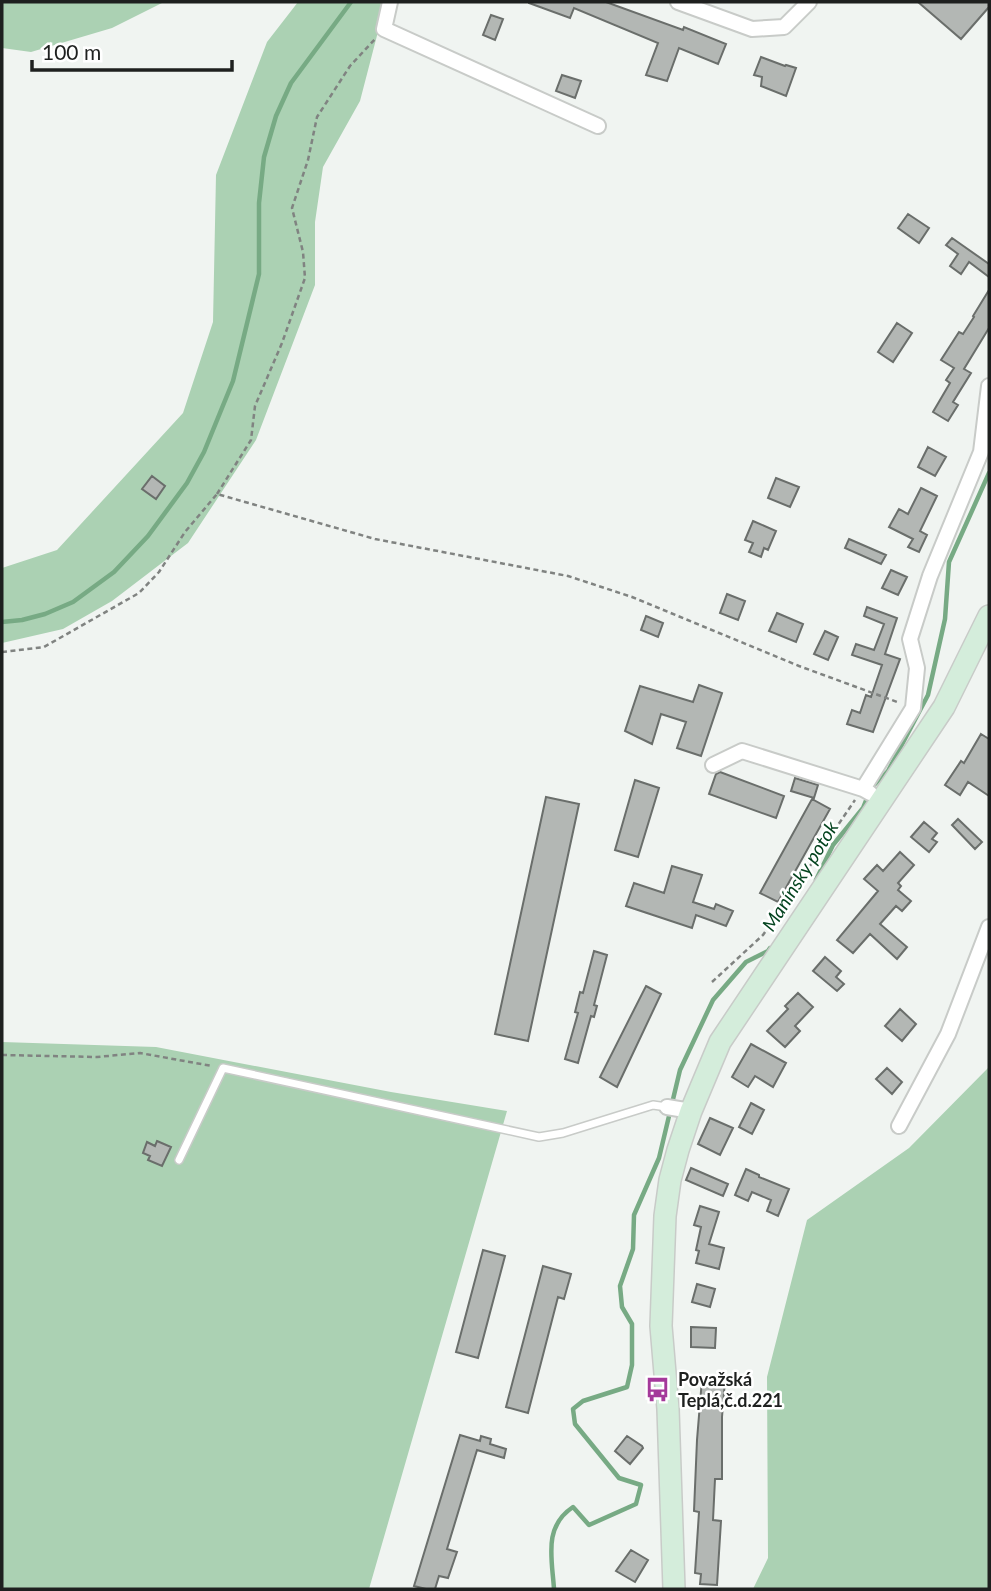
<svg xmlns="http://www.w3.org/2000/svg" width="991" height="1591" font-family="Lato,sans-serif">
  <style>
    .green { fill: #abd1b3 }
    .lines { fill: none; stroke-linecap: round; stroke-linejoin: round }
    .stream { stroke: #77aa84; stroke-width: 4.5 }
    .building { fill: #b3b7b4; stroke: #6a6e6b; stroke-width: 2 }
    .lane-casing { stroke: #c8cbc8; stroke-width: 10 }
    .street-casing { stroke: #c8cbc8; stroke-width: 18 }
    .secondary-casing { stroke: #c8cbc8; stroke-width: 24 }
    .path { stroke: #808381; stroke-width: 2.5; stroke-dasharray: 5 3.5; stroke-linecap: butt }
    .lane { stroke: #fff; stroke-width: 7 }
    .street { stroke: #fff; stroke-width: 14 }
    .secondary { stroke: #d4eddb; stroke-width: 21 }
    .labels { text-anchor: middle; stroke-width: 5; stroke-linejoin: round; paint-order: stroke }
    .poi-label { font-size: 18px; font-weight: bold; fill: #1e201f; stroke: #fff; text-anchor: start }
    .water-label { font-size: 19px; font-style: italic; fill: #03431e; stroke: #fff }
  </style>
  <rect width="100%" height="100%" fill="#f0f4f1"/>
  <path class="green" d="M2,2h162l-52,26 -81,24 -29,-4z
    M298,2h90l-8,22 -20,77 -37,66 -8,55v63l-59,155 -68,103 -76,58 -49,28 -61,14v-75l55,-18 126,-137 30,-91 3,-147 51,-133z
    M2,1042l154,5 235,45 116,19 -138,478h-367z
    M989,1067v522h-236l15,-31 -1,-181 40,-157 102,-72z"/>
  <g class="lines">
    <path class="stream" d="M2,622l20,-2 23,-6 28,-12 41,-30 34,-36 39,-53 17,-31 29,-71 26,-107v-71l5,-46 12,-41 15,-33 60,-81
      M816,880l17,-35 30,-37 8,-20 17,-17 40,-76 17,-76 4,-57 40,-89
      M554,1589c-2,-31 -11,-62 19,-82l16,18 47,-21 5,-19 -22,-7 -44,-54 -2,-15 10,-8 44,-14 5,-22v-41l-10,-17 -2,-21 13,-37 1,-34 25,-57 21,-88 33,-70 33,-38 22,-11 2,-3"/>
  </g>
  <path class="building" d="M529,2h77l77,28 1,-3 42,17 -8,20 -39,-16 -12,33 -21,-6 12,-32 -84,-35 -4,10 -41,-15z
    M918,2h71v5l-28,32z
    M491,15l12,4 -8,21 -12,-5z
    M761,57l24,9 1,-1 10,3 -10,28 -25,-10 1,-9 -8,-2z
    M562,75l19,6 -6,17 -19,-7z
    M908,214l21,14 -10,15 -21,-15z
    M952,238l37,26v13l-20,-15 -8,12 -11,-8 8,-12 -12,-9z
    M989,290v38l-25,41 7,4 -18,29 5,3 -10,16 -15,-9 17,-29 -4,-3 8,-12 -13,-8 18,-28 4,2 11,-17 -1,-1z
    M897,323l15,10 -19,29 -15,-10z
    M928,447l18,10 -11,19 -17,-9z
    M152,476l13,10 -9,13 -14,-10z
    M776,478l23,9 -9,20 -22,-9z
    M921,488l16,8 -17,35 7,4 -8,17 -11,-5 5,-8 -24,-12 10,-18 9,5z
    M753,521l23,10 -8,19 -4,-2 -3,9 -12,-5 4,-9 -8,-3z
    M849,539l37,16 -5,9 -36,-16z
    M891,570l16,7 -9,18 -16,-7z
    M727,594l18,7 -7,19 -18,-7z
    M867,607l30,11 -12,36 15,5 -27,73 -26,-8 5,-14 8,3 6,-18 5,2 11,-32 -30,-10 4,-11 18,6 10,-26 -20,-8z
    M777,613l26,11 -7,18 -27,-11z
    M646,616l17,7 -5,14 -17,-7z
    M825,631l13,6 -10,23 -14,-6z
    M699,685l23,8 -21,63 -24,-8 9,-26 -25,-8 -9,30 -27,-13 15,-45 53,16z
    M981,734l8,5v57l-21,-14 -8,13 -15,-10 16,-24 3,2z
    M720,772l64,24 -8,22 -67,-24 7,-20z
    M795,778l23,7 -4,13 -23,-7z
    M635,780l24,8 -21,69 -23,-7z
    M546,797l33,7 -51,237 -33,-7z
    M812,799l18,10 -52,93 -18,-9z
    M958,819l24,23 -7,7 -23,-24z
    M924,822l13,11 -5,6 5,3 -8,10 -18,-15z
    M900,852l14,13 -16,18 3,3 -3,4 13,11 -9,10 -6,-5 -16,18 27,23 -10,12 -27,-25 -17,19 -16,-13 41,-49 -14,-12 13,-14 6,6z
    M672,866l30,9 -9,27 21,7 2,-5 17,7 -7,15 -30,-11 -4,13 -66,-22 8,-23 30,10z
    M594,951l13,4 -13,50 3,1 -3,11 -3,-1 -13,47 -13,-4 13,-46 -3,-1 5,-20 3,1z
    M825,957l16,14 -5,6 8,7 -7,7 -24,-20z
    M646,986l15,8 -44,93 -17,-10z
    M798,993l15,14 -18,19 5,5 -15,16 -18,-16 21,-22 -3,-3z
    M900,1009l16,15 -14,17 -17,-15z
    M751,1044l35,19 -13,24 -18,-11 -7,11 -16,-10z
    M887,1068l15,14 -10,12 -16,-15z
    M751,1103l13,7 -12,24 -13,-7z
    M710,1118l23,10 -13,27 -22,-11z
    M157,1141l14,6 -9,19 -14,-6 2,-4 -7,-3 4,-11 8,4z
    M691,1168l37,16 -5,12 -37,-16z
    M746,1169l13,6v2l30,12 -11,27 -11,-5 4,-11 -19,-8 -4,9 -13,-6z
    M700,1206l19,6 -10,32 15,4 -5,21 -23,-6 3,-12 -3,-1 5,-23 -7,-2z
    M483,1250l22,6 -27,102 -22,-6z
    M543,1266l28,8 -7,25 -6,-2 -30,116 -22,-6z
    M697,1284l18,5 -5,18 -18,-5z
    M691,1327l25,1 -1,20 -24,-1z
    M702,1379l23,2 -3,36v62h-7l-2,41 8,1 -4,64 -17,-1 1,-10 -6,-1 4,-61 -5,-1 3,-71z
    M460,1435l20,6 1,-5 10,3 -1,5 16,5 -2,9 -27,-8 -30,99 10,3 -9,26 -9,-2 -4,13h-9l-12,-3z
    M627,1436l15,10 1,2 -13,16 -15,-13z
    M631,1550l17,10 -13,22 -19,-11z"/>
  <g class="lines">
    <defs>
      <path id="lane" d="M179,1160l44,-92 316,69 24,-4 90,-28 14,2"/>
      <path id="street" d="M390,2l-6,27 214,97
        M678,2l74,27 32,-2 25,-25
        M713,765l29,-14 121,38 7,4
        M863,789l50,-81 4,-40 -7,-29 20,-63 51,-124 8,-66
        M667,1107l24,4
        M899,1126l49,-92 41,-107"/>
      <path id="secondary" d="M674,1589l-6,-180 -7,-83 4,-110 5,-36 8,-30 13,-39 29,-69 224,-335 45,-91"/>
    </defs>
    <use href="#lane" class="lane-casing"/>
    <use href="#street" class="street-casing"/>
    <use href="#secondary" class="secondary-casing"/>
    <path class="path" d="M217,494l34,-54 4,-34 27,-63 23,-65 -2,-26 -11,-44 16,-48 9,-43 33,-51 26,-28
      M2,652l42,-5 95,-54 20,-21 26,-40 32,-38 158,45 193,37 64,21 167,69 101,37
      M712,982l51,-47 92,-135
      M2,1055l95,2 43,-4 72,13"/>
    <use href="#lane" class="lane"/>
    <use href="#street" class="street"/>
    <use href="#secondary" class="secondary"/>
  </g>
  <defs>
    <symbol id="bus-bare" viewBox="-9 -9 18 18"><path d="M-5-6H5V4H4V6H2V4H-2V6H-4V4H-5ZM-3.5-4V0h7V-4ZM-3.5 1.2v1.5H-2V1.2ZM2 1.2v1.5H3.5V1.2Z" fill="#a4399a" stroke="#fff" stroke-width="2.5" paint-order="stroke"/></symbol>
  </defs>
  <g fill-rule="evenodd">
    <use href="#bus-bare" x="640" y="1372" width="35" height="35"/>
  </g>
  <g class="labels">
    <g class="poi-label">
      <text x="678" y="1386">Považská<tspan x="678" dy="21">Teplá,č.d.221</tspan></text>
    </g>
    <g class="water-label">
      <text transform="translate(800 876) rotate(-58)" y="7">Manínsky potok</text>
    </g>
  </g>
  <rect width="991" height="1591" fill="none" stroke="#1e201f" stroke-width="7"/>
  <path d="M32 60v10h200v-10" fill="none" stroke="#1e201f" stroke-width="3.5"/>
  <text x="42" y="60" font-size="21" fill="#1e201f" stroke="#ffffff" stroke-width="5" paint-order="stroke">100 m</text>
</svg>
